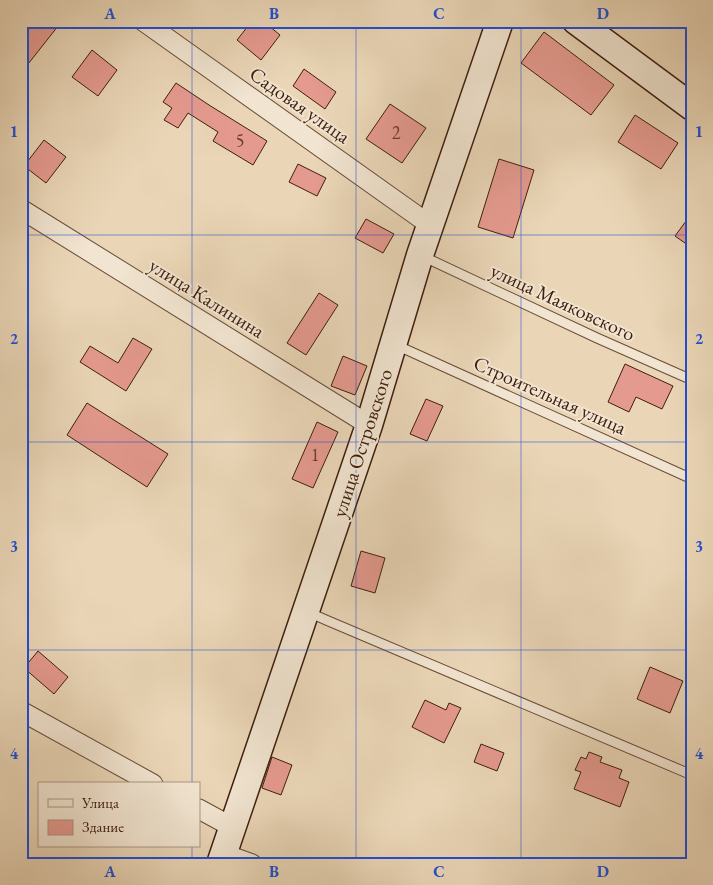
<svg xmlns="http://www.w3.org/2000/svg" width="713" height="885" font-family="'EB Garamond',serif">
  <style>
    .building { fill: #e59a8f; stroke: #3e1e0e }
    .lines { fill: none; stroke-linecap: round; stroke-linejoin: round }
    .lane-casing { stroke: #694c38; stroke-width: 11 }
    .street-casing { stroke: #694c38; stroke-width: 21 }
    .secondary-casing { stroke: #3e1e0e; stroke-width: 29 }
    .lane { stroke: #f1e4d0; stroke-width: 9 }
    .street { stroke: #f1e4d0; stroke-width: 19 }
    .secondary { stroke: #f1e4d0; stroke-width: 26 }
    .grid { fill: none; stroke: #1d4ed8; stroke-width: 1; stroke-opacity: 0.55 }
    .labels { text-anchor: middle; stroke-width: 4; stroke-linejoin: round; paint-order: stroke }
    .number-label { font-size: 18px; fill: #683d2e }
    .street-label { font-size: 20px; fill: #3e1e0e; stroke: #f1e4d0 }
    .neatline { fill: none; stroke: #1d4ed8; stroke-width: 2 }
    .grid-label { font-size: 16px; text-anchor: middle; font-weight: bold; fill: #1d4ed8 }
  </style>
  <rect width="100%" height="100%" fill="#ead6b7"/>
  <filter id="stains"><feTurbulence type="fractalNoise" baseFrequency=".004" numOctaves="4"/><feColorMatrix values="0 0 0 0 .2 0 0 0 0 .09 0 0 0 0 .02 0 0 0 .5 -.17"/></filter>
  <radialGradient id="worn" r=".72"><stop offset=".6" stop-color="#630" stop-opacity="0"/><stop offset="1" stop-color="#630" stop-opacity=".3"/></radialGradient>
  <path class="building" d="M21,21h41l-41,52z
    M252,21h11l17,14 -19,25 -24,-20z
    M544,32l70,53 -23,30 -70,-52z
    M92,50l25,20 -19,26 -26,-19z
    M304,69l32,23 -11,17 -32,-23z
    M176,83l33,22 58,36 -14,24 -40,-24 5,-9 -30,-19 -10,15 -14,-8 8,-12 -9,-6z
    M390,104l36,24 -24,35 -36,-24z
    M635,115l43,28 -17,26 -43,-27z
    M44,140l22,17 -20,26 -22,-17z
    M499,159l35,11 -21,68 -35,-11z
    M298,164l28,14 -9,18 -28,-14z
    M692,213v35l-17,-12z
    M366,219l28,15 -11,19 -28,-15z
    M319,293l19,12 -32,50 -19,-12z
    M133,338l19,11 -26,42 -46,-29 10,-16 28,17z
    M343,356l24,10 -12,29 -24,-9z
    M625,364l48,22 -11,23 -26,-12 -7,15 -21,-10z
    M426,399l17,7 -16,35 -17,-7z
    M87,403l81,51 -21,33 -80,-52z
    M317,422l21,10 -25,56 -21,-9z
    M361,551l24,7 -10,35 -24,-7z
    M38,651l30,26 -14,17 -30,-26z
    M650,667l33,14 -13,32 -33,-14z
    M425,700l21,10 3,-7 12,5 -17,35 -32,-16z
    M481,744l23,9 -7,18 -23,-9z
    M589,752l13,5 -2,5 22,8 -3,8 10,4 -9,25 -46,-18 7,-17 -6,-2 6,-13 5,2z
    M272,757l20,8 -11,30 -19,-7z"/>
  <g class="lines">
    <defs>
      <path id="lane" d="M422,256l175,82 95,42
        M396,345l296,134
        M308,612l18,8 366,155"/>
      <path id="street" d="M143,21l287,204
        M21,209l348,216
        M21,711l132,73
        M199,809l33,18
        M224,854l28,10"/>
      <path id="secondary" d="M576,21l116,86
        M220,864l149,-439 51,-170 80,-234"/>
    </defs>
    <use href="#lane" class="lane-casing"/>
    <use href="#street" class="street-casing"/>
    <use href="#secondary" class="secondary-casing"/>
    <use href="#lane" class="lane"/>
    <use href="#street" class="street"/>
    <use href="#secondary" class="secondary"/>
  </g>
  <path class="grid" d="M192,21v763M356,21v843M521,21v843M21,235h671M21,442h671M21,650h671M192,846v18"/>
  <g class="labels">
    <g class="number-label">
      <text x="396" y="139">2</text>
      <text x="240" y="147">5</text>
      <text x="315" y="461">1</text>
    </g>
    <g class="street-label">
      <text transform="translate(300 105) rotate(35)" y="7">Садовая улица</text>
      <text transform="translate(207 298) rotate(32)" y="7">улица Калинина</text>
      <text transform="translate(563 302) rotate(25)" y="7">улица Маяковского</text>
      <text transform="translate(550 395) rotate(24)" y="7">Строительная улица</text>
      <text transform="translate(362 443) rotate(-72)" y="7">улица Островского</text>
    </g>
  </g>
  <rect width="713" height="885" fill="none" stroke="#ead6b7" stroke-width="55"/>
  <rect x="38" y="782" width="162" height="65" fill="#f1e4d0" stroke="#a99582"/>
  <rect x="48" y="799" width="25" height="8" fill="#f1e4d0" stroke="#a99582"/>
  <text x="82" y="808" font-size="15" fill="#3e1e0e">Улица</text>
  <rect x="48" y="820" width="25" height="15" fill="#e59a8f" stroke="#a99582"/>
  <text x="82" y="832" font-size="15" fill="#3e1e0e">Здание</text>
  <rect x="28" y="28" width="658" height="830" class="neatline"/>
  <g class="grid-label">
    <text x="110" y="19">A</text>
    <text x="274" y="19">B</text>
    <text x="439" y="19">C</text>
    <text x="603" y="19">D</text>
    <text x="14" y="137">1</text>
    <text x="699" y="137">1</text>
    <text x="14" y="344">2</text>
    <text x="699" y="344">2</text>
    <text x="14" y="552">3</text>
    <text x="699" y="552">3</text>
    <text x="14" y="759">4</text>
    <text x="699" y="759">4</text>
    <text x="110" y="877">A</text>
    <text x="274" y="877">B</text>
    <text x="439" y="877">C</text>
    <text x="603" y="877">D</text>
  </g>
  <rect width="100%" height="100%" filter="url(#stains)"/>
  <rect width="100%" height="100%" fill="url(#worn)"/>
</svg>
